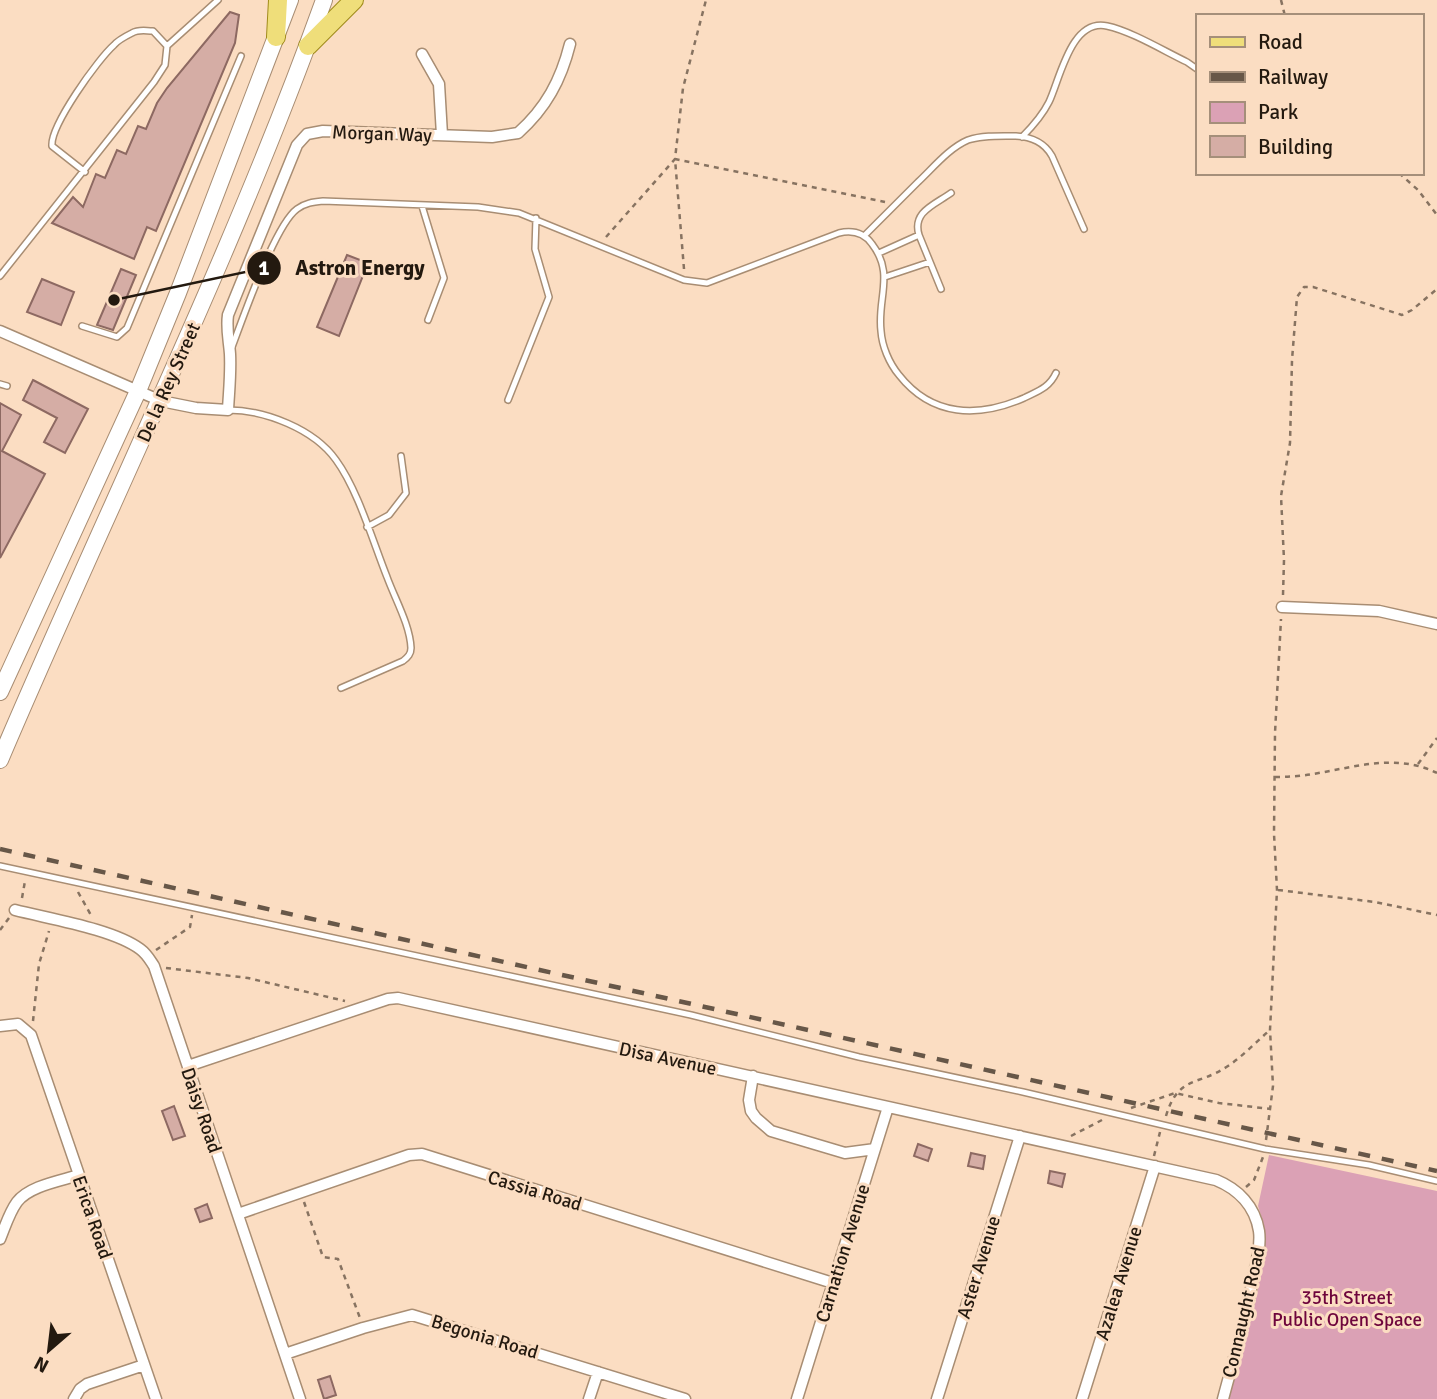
<svg xmlns="http://www.w3.org/2000/svg" width="1437" height="1399" font-family="Signika,sans-serif">
  <style>
    .green { fill: #dba1b5 }
    .building { fill: #d5ada5; stroke: #8d6962; stroke-width: 2 }
    .lines { fill: none; stroke-linecap: round; stroke-linejoin: round }
    .service-casing { stroke: #a88d73; stroke-width: 8 }
    .minor-casing { stroke: #a88d73; stroke-width: 13 }
    .secondary-casing { stroke: #a88d73; stroke-width: 18 }
    .primary-casing { stroke: #a08b1b; stroke-width: 20 }
    .path { stroke: #877361; stroke-width: 2.5; stroke-dasharray: 5 5; stroke-linecap: butt }
    .service { stroke: #fff; stroke-width: 5 }
    .minor { stroke: #fff; stroke-width: 10 }
    .secondary { stroke: #fff; stroke-width: 16 }
    .primary { stroke: #efde7a; stroke-width: 18 }
    .rail { stroke: #675748; stroke-width: 4.5; stroke-dasharray: 12 12; stroke-linecap: butt }
    .labels { text-anchor: middle; stroke-width: 6; stroke-linejoin: round; paint-order: stroke }
    .street-label { font-size: 19px; fill: #23190f; stroke: #fbddc2 }
    .park-label { font-size: 19px; fill: #6e053c; stroke: #fbddc2 }
    .leader { fill: none; stroke: #23190f; stroke-width: 2.5 }
    .callout-dot { fill: #23190f; stroke: #fbddc2; stroke-width: 2.5 }
    .mark-label { font-size: 21px; text-anchor: middle; font-weight: bold; fill: #fff }
    .callout-label { font-size: 21px; text-anchor: middle; font-weight: bold; fill: #23190f; stroke: #fbddc2; stroke-width: 6; stroke-linejoin: round; paint-order: stroke }
  </style>
  <rect width="100%" height="100%" fill="#fbddc2"/>
  <path class="green" d="M1269,1155l168,36v208h-209l29,-104 8,-53 -2,-20 -5,-16z"/>
  <path class="building" d="M230,12l9,3 -4,28 -79,188 -9,-4 -13,32 -82,-36 21,-26 10,10 13,-33 9,4 12,-28 9,4 12,-28 8,3 11,-26 10,-15z
    M347,255l21,8 -29,73 -22,-9z
    M121,269l15,6 -23,55 -16,-5z
    M42,279l32,13 -13,33 -34,-13z
    M33,380l55,29 -23,44 -21,-11 13,-24 -34,-18z
    M0,403l21,12 -19,36 43,23 -45,84z
    M174,1106l11,30 -12,4 -11,-29z
    M918,1144l14,5 -4,12 -14,-5z
    M971,1153l14,3 -2,13 -15,-3z
    M1050,1171l15,3 -3,13 -14,-4z
    M207,1204l5,14 -12,4 -5,-13z
    M330,1376l6,19 -12,4 -6,-19z"/>
  <g class="lines">
    <defs>
      <path id="service" d="M167,46l51,-46
        M1022,137c11,-11 20,-21 27,-35 11,-23 22,-84 58,-76 24,5 57,25 80,36l10,7
        M422,206l22,72 -16,42
        M919,235l22,54
        M864,236c18,-18 36,-36 54,-54 15,-14 31,-34 50,-42 15,-5 33,-4 48,-4 16,1 28,6 36,20l32,73
        M879,253l40,-18c-7,-23 15,-30 32,-42
        M0,276l154,-194 11,-17 2,-19 -14,-15c-8,0 -14,-2 -21,2 -6,3 -14,7 -18,12 -16,14 -64,81 -62,101l33,26
        M885,277l45,-15
        M82,326l35,11 10,-9 114,-272
        M232,347c11,-29 43,-122 65,-138 8,-6 16,-7 26,-8l155,6 41,6 165,67 23,3 132,-50c13,-3 25,0 33,11 23,30 5,54 9,87 1,15 8,32 18,44 33,42 79,43 125,23 14,-7 25,-10 32,-25
        M0,384l7,2
        M508,400l41,-103 -14,-48 1,-31
        M228,410c37,0 86,19 108,50 22,30 37,82 51,117 8,22 23,48 24,71 0,6 -3,9 -8,13l-62,27
        M367,527l22,-12 17,-22 -5,-37
        M0,866l691,149 168,42 164,35 242,57 104,16 68,16"/>
      <path id="minor" d="M422,54l17,30 3,51
        M0,331l161,70 35,7 32,2c1,-19 3,-37 2,-56 -1,-14 -4,-25 -2,-39l69,-170 10,-11 16,-3 169,6 26,-4c28,-25 43,-53 52,-89
        M1282,607l97,4 58,13
        M15,910c35,9 98,19 125,39 7,5 10,11 14,17l146,433
        M0,1026l18,-2 13,11 125,364
        M188,1066l200,-67 10,-1 818,182c22,9 39,26 43,51 2,14 -2,29 -5,42 -7,43 -20,84 -31,126
        M753,1076l-4,24 2,11 5,7 15,13 74,22 30,-4
        M238,1214l171,-59 13,-1 411,129
        M0,1239c5,-12 9,-26 17,-37 12,-16 43,-21 62,-27
        M285,1354l78,-26 49,-13 273,84
        M74,1399l6,-10 7,-5 57,-19
        M589,1399l9,-27
        M797,1399l91,-292
        M937,1399l83,-263
        M1082,1399l73,-233"/>
      <path id="secondary" d="M0,692l138,-301 40,-98 112,-293
        M0,760c108,-254 231,-501 324,-760"/>
      <path id="primary" d="M276,37l2,-37
        M308,46l46,-46"/>
    </defs>
    <use href="#service" class="service-casing"/>
    <use href="#minor" class="minor-casing"/>
    <use href="#secondary" class="secondary-casing"/>
    <use href="#primary" class="primary-casing"/>
    <path class="path" d="M1281,0l4,16
      M1399,173l19,17 19,25
      M606,237l69,-78 8,-71 23,-88
      M684,269l-9,-110 210,43
      M1283,595l1,-35 -3,-64 9,-53 2,-83 5,-63 7,-10h9l89,28 10,-5 25,-21
      M1418,764l19,-26
      M1275,777c13,0 26,-1 38,-3 43,-7 83,-21 124,-1
      M1278,890l97,12 62,13
      M78,892l14,25
      M22,898l3,-17
      M0,930l9,-12
      M156,950l34,-23 2,-12
      M166,968l82,10 97,23
      M33,1021l6,-57 10,-33
      M1131,1108l44,-15 44,10 52,6
      M1166,1116c12,-41 33,-30 62,-50 15,-10 28,-24 42,-36
      M1071,1136l31,-16
      M1266,1140l7,-54 -3,-56 7,-140 -3,-56 1,-101 6,-114
      M1154,1156l6,-24
      M1246,1187l8,-7 9,-23
      M304,1202l19,55 15,2 22,59"/>
    <use href="#service" class="service"/>
    <use href="#minor" class="minor"/>
    <use href="#secondary" class="secondary"/>
    <use href="#primary" class="primary"/>
    <path class="rail" d="M0,849l1437,322"/>
  </g>
  <g class="labels">
    <g class="street-label">
      <text transform="translate(382 133) rotate(2)" y="7">Morgan Way</text>
      <text transform="translate(168 382) rotate(-66)" y="7">De la Rey Street</text>
      <text transform="translate(668 1058) rotate(12)" y="7">Disa Avenue</text>
      <text transform="translate(202 1110) rotate(71)" y="7">Daisy Road</text>
      <text transform="translate(535 1190) rotate(17)" y="7">Cassia Road</text>
      <text transform="translate(93 1217) rotate(71)" y="7">Erica Road</text>
      <text transform="translate(842 1253) rotate(-73)" y="7">Carnation Avenue</text>
      <text transform="translate(978 1267) rotate(-73)" y="7">Aster Avenue</text>
      <text transform="translate(1118 1283) rotate(-73)" y="7">Azalea Avenue</text>
      <text transform="translate(1243 1312) rotate(-77)" y="7">Connaught Road</text>
      <text transform="translate(485 1336) rotate(17)" y="7">Begonia Road</text>
    </g>
    <g class="park-label">
      <text x="1347" y="1304">35th Street<tspan x="1347" dy="22">Public Open Space</tspan></text>
    </g>
  </g>
  <path class="leader" d="M114 300L264 268"/>
  <g class="callout-dot">
    <circle cx="114" cy="300" r="7"/>
    <circle cx="264" cy="268" r="18"/>
  </g>
  <g class="mark-label">
    <text x="264" y="275">1</text>
  </g>
  <g class="callout-label">
    <text x="360" y="275">Astron Energy</text>
  </g>
  <rect x="1196" y="14" width="228" height="161" fill="#fbddc2" stroke="#a58f7a" stroke-width="2"/>
  <rect x="1210" y="37" width="35" height="10" fill="#efde7a" stroke="#a58f7a" stroke-width="2"/>
  <text x="1258" y="49" font-size="21" fill="#23190f">Road</text>
  <rect x="1210" y="72" width="35" height="10" fill="#675748" stroke="#a58f7a" stroke-width="2"/>
  <text x="1258" y="84" font-size="21" fill="#23190f">Railway</text>
  <rect x="1210" y="102" width="35" height="21" fill="#dba1b5" stroke="#a58f7a" stroke-width="2"/>
  <text x="1258" y="119" font-size="21" fill="#23190f">Park</text>
  <rect x="1210" y="136" width="35" height="21" fill="#d5ada5" stroke="#a58f7a" stroke-width="2"/>
  <text x="1258" y="154" font-size="21" fill="#23190f">Building</text>
  <g transform="translate(49 1350) rotate(208)" stroke="#fbddc2" stroke-width="5" paint-order="stroke">
  <path d="M0-5L12 26L0 18L-12 26Z" fill="#23190f"/>
  <text y="-10" font-size="19" font-weight="bold" text-anchor="middle" fill="#23190f">N</text>
  </g>
</svg>
